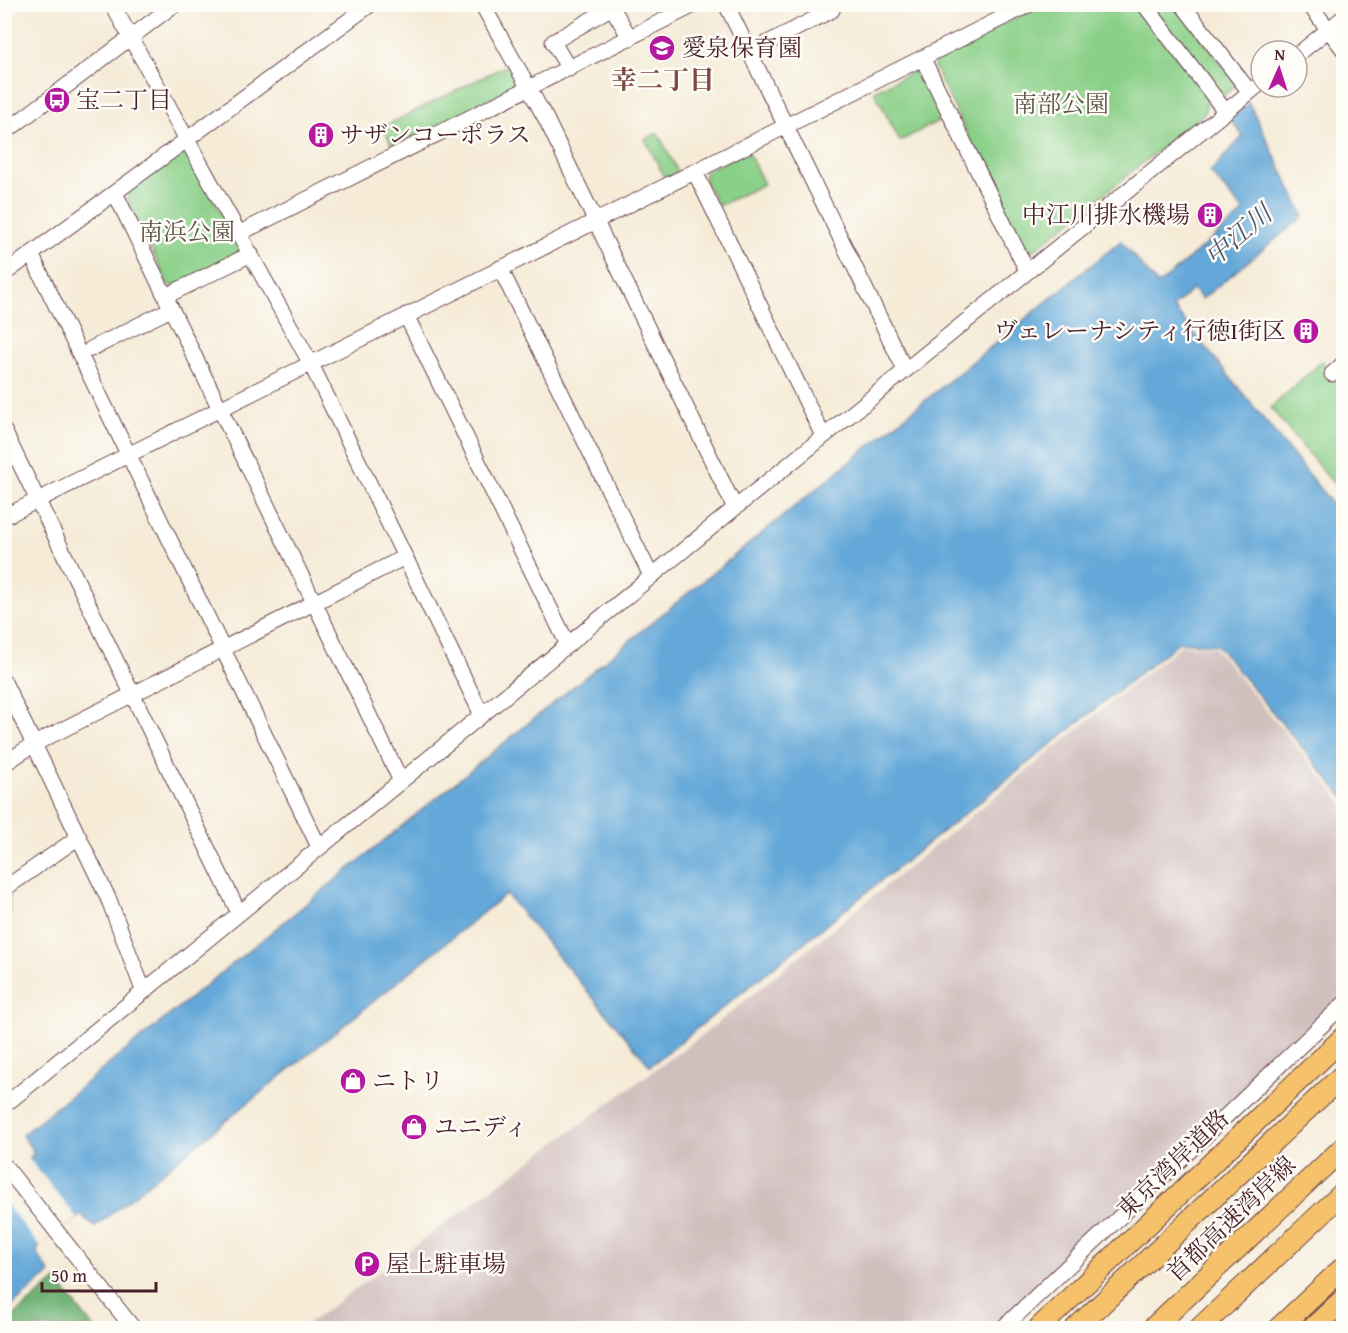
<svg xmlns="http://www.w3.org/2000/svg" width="1348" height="1333" font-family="'Gentium Book Plus','Noto Serif JP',serif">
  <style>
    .industrial { fill: #d1bfbe }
    .green { fill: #8bd089; stroke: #6a785a; stroke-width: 1.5 }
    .forest { fill: #70b275; stroke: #5d6850; stroke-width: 1.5 }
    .water { fill: #63a8d8; stroke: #566482; stroke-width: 1.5 }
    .pier { fill: #f5ebd7 }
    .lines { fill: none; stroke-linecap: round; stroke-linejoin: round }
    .minor-casing { stroke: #643e45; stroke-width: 17 }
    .highway-casing { stroke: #643e45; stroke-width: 23 }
    .minor { stroke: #fff; stroke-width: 15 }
    .highway { stroke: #f5c16b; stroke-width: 21 }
    .labels { text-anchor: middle; stroke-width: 5; stroke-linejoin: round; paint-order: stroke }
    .poi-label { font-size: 24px; fill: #4a1f2b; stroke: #fdfcf7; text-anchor: start }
    .park-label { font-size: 24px; fill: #5e5447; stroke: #fdfcf7 }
    .street-label { font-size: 24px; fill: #4a1f2b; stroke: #fdfcf7 }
    .neighbourhood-label { font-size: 26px; font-weight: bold; fill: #7f4843; stroke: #fdfcf7 }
    .water-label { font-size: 26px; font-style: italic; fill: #545670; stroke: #fdfcf7 }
  </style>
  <rect width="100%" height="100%" fill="#fdfcf7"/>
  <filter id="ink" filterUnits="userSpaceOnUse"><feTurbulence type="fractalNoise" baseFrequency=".0167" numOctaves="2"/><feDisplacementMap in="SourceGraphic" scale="12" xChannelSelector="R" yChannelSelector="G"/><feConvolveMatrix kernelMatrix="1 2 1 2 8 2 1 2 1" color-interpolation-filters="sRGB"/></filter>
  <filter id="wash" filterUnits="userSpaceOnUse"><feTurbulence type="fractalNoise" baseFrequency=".008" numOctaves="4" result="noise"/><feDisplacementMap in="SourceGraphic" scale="24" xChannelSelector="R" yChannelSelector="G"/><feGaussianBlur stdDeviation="1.35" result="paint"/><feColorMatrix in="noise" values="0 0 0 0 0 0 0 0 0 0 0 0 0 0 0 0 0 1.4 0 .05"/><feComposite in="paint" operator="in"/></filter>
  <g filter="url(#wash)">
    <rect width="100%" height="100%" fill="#f5ebd7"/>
    <path class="industrial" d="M1181,645l33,2 129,156v192l-352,333h-689l402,-294z"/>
    <path class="green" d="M1042,5h96l69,92 -1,15 -173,139 -8,-1 -91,-183 2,-9z
      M1149,5h28l60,79 -17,15z
      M507,65l9,15 -3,8 -120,59 -10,-20z
      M914,71l8,1 22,46 -44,23 -26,-50z
      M658,133l20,39 -13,6 -20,-39z
      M747,150l17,34 -46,22 -14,-28 2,-7z
      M181,151l6,1 53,95v7l-64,32h-7l-42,-87 1,-8z
      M1322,361l21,27v107l-72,-87z
      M9,894l-1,44 -3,3 -1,-44z"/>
    <path class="forest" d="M56,1280l38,48h-89v-5z"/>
    <path class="water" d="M1249,103l55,113 -102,83 -9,-10 -20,18 170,210v280l-126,-152 -38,-3 -529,424 -144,-172 -411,333 -14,-12 -41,31 -4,6 14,21 -45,39v-130l27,-22 -2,-3 4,-4 -12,-18 1099,-894 37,44 86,-73 -34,-40 33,-36 -13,-17z"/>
    <path class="pier" d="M29,1159l48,59 -37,29 -35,-45v-23z"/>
  </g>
  <g filter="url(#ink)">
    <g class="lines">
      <defs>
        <path id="minor" d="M112,4l199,360 171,351
          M482,4l64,115 189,389
          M610,4l20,34
          M726,4l179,366
          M1144,4l81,107
          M1182,4l67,87
          M1309,4l35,46
          M750,52l82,-42 -3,-6
          M1297,55l47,-38
          M923,59l104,212
          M569,69l-16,-27 59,-35
          M4,133l171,-129
          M695,172l128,264
          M115,193l286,588
          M240,233l456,-229
          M31,254l288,593
          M500,268l151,308
          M4,274l367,-270
          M166,296l85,-42
          M406,315l162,330
          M91,349l80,-40
          M1332,374l12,-11
          M4,431l235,482
          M4,517l1026,-513
          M4,682l105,218 34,90
          M4,764l30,-20 371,-187
          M4,889l75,-52
          M11,1100l724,-592 526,-425
          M4,1165l129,163
          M1003,1328l341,-324"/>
        <path id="highway" d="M1039,1328l305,-291
          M1076,1328l268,-254
          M1153,1328l191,-181
          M1200,1328l144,-136
          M1279,1328l65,-61
          M1313,1328l31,-29"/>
      </defs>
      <use href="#minor" class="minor-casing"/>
      <use href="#highway" class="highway-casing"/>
      <use href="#minor" class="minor"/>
      <use href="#highway" class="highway"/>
    </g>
  </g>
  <defs>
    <symbol id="school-disc" viewBox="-11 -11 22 22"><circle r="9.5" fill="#b5179e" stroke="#fdfcf7"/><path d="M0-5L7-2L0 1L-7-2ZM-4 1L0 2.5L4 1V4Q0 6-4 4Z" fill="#fff"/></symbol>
    <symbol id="bus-disc" viewBox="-11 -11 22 22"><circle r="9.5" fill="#b5179e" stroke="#fdfcf7"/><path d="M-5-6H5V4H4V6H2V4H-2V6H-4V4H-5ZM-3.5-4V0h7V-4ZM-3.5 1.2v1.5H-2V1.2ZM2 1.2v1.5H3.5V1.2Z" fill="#fff"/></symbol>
    <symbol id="building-disc" viewBox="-11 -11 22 22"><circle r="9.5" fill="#b5179e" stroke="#fdfcf7"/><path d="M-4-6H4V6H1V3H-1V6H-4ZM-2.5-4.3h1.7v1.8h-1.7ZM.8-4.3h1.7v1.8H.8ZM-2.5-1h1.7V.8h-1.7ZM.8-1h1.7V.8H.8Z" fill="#fff"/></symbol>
    <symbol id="shop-disc" viewBox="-11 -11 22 22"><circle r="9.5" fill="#b5179e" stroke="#fdfcf7"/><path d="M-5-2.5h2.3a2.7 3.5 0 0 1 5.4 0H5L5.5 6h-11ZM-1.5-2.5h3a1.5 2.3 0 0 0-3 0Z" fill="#fff"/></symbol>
    <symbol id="parking-disc" viewBox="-11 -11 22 22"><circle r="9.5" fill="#b5179e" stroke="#fdfcf7"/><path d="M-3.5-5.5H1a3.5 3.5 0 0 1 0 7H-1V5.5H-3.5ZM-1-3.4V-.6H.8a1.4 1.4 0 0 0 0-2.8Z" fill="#fff"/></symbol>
  </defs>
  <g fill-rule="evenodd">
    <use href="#school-disc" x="647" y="33" width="30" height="30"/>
    <use href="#bus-disc" x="42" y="85" width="30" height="30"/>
    <use href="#building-disc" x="306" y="120" width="30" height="30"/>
    <use href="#building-disc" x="1195" y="200" width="30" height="30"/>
    <use href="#building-disc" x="1291" y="316" width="30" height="30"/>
    <use href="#shop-disc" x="338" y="1066" width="30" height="30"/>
    <use href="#shop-disc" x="399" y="1112" width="30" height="30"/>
    <use href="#parking-disc" x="352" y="1249" width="30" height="30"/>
  </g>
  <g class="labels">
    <g class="poi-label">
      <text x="682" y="56">愛泉保育園</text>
      <text x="76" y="108">宝二丁目</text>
      <text x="340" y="143">サザンコーポラス</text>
      <text x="1190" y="223" text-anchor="end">中江川排水機場</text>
      <text x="1286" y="339" text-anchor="end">ヴェレーナシティ行徳Ⅰ街区</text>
      <text x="372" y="1089">ニトリ</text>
      <text x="434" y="1135">ユニディ</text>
      <text x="386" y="1272">屋上駐車場</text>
    </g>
    <g class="park-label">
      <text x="1061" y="112">南部公園</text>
      <text x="187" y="240">南浜公園</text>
    </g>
    <g class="street-label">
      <text transform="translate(1173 1164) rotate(-44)" y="8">東京湾岸道路</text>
      <text transform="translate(1231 1219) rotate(-44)" y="8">首都高速湾岸線</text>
    </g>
    <g class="neighbourhood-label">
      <text x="663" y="89">幸二丁目</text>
    </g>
    <g class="water-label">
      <text transform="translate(1238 235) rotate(-40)" y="9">中江川</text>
    </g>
  </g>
  <rect width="1348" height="1333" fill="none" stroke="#fdfcf7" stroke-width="24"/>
  <g transform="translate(1279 69) rotate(3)"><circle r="28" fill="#fdfcf7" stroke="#b5a4a5" stroke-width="1.5"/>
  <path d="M0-4.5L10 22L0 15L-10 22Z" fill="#b5179e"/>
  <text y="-9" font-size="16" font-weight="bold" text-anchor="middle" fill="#4a1f2b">N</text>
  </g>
  <path d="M42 1282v9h114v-9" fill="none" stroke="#4a1f2b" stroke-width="3"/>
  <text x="51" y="1282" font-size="18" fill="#4a1f2b" stroke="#fdfcf7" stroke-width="4.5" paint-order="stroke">50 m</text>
</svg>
